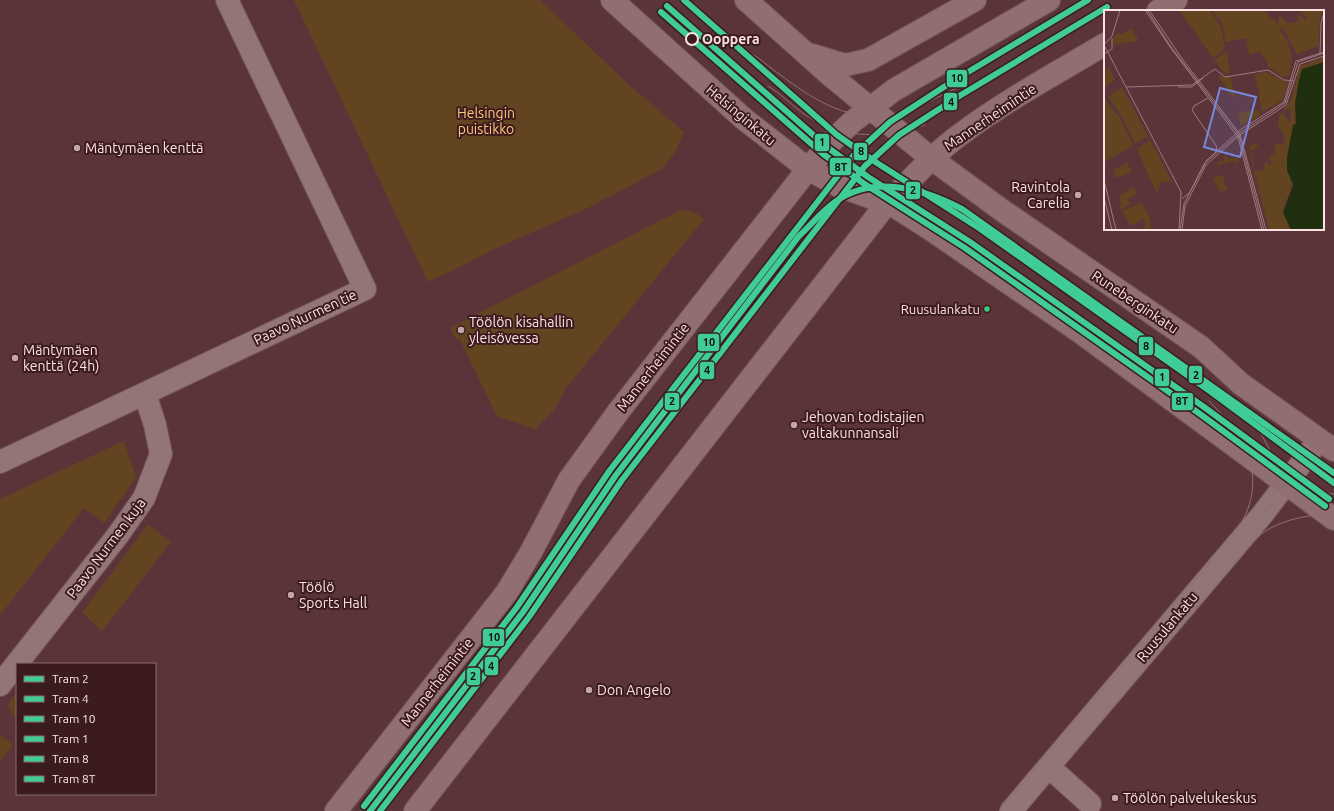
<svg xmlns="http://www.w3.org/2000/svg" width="1334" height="811" font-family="Ubuntu,sans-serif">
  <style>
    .green { fill: #634420 }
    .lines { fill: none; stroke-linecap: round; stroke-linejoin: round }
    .minor-casing { stroke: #725459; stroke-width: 24 }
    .major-casing { stroke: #725459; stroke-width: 24 }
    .minor { stroke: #937477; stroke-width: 22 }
    .major { stroke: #906e71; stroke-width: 22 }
    .tram { stroke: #8e7076; stroke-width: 1 }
    .tram-1-casing { stroke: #3c1b1f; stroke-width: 9 }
    .tram-2-casing { stroke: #3c1b1f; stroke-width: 9 }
    .tram-3-casing { stroke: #3c1b1f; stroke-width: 9 }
    .tram-4-casing { stroke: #3c1b1f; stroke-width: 9 }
    .tram-5-casing { stroke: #3c1b1f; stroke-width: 9 }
    .tram-6-casing { stroke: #3c1b1f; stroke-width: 9 }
    .tram-1 { stroke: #40cc97; stroke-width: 6 }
    .tram-2 { stroke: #40cc97; stroke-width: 6 }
    .tram-3 { stroke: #40cc97; stroke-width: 6 }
    .tram-4 { stroke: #40cc97; stroke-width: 6 }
    .tram-5 { stroke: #40cc97; stroke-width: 6 }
    .tram-6 { stroke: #40cc97; stroke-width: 6 }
    .stop-dot { fill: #3c1b1f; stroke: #fde2e3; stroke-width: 2 }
    .poi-dot { fill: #c4a5a8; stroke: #3c1b1f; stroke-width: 1.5 }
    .bus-dot { fill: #3ace82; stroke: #3c1b1f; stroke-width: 1.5 }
    .labels { text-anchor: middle; stroke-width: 4; stroke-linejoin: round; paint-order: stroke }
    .bus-label { font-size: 13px; fill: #fde2e3; stroke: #3c1b1f; text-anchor: end }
    .stop-label { font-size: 14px; font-weight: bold; fill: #fde2e3; stroke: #3c1b1f; text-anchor: start }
    .park-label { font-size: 14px; fill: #fdc77c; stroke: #3c1b1f }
    .street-label { font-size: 14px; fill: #fde2e3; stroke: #3c1b1f }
    .poi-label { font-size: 14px; fill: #fde2e3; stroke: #3c1b1f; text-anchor: start }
    .inset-road { fill: none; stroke: #9c7a7e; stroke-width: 1 }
    .view { fill: #7789dc; fill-opacity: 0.15; stroke: #7789dc; stroke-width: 2 }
    .inset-edge { fill: none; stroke: #fde2e3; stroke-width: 2 }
    .line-badge { stroke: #3c1b1f; stroke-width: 1.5 }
    .pale-badge-label { font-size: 11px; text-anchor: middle; font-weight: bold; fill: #111 }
  </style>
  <rect width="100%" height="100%" fill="#5b343a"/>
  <path class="green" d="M294,0h246l88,84 56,48 -10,22 -12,15 -74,39 -96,42 -24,13 -40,19z
    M681,210c10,0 16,3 23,9l-138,169 -11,21 -20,20 -38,-13 -38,-78 -3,1 -6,-11z
    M124,441l12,37 -32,45 -20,-15 -84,107v-116z
    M149,525l22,17 -69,89 -20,-18 63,-85z
    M17,692v26l-5,-3 -4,-11z
    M0,735l13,10 -13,16z"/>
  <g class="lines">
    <defs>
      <path id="minor" d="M0,462l365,-173 -138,-289
        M0,685l118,-150 26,-37 17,-44 -6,-29 -10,-31
        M1049,767l41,37
        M1011,811l251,-296 57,-75"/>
      <path id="major" d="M612,0l132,119 64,50 31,17 55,20 39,25 147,101 254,187
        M746,0l84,75 102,84 71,52 198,136 40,37 93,66
        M1158,11l18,-11
        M812,55l33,10 23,-5 107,-60
        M336,811l171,-219 24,-40 38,-72 49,-68 190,-243 24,-28 20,-19 42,-32 155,-90
        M415,811l469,-604c25,-25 48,-52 77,-73 45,-34 96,-61 144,-90"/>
    </defs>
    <use href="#minor" class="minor-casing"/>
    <use href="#major" class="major-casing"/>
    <use href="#minor" class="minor"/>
    <use href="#major" class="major"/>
    <path class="tram" d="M754,55c39,29 83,69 135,60 24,-4 46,-17 68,-27
      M768,86c14,8 25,21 39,30 39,25 75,21 118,9
      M1228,396c29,28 58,62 44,106 -1,3 -4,5 -5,7 -4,11 -7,19 -13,28
      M1241,530c28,-26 53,-39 93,-36
      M999,811l228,-268c6,-8 13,-16 17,-25 23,-48 -3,-84 -35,-117
      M1025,811l215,-256c7,-7 13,-14 20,-20 20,-16 50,-20 74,-22"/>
    <defs>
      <path id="tram-1" d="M370,811l153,-199 93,-137 183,-239c12,-11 22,-24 36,-34 39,-28 89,-13 127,7l372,264"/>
      <path id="tram-2" d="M380,811l149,-194 93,-137 243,-314 34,-31 62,-40 146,-88"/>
      <path id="tram-3" d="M364,806l153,-199 93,-137 243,-314 37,-34 63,-41 135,-81"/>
      <path id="tram-4" d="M667,6l160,141 41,30 102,65 234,165 125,92"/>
      <path id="tram-5" d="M684,0l153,135 40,28 102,65 235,166 120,89"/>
      <path id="tram-6" d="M661,12l162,142 40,29 102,65 235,166 125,92"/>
    </defs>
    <use href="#tram-1" class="tram-1-casing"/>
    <use href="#tram-2" class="tram-2-casing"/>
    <use href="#tram-3" class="tram-3-casing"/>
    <use href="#tram-4" class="tram-4-casing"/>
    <use href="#tram-5" class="tram-5-casing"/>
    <use href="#tram-6" class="tram-6-casing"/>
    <use href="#tram-1" class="tram-1"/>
    <use href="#tram-2" class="tram-2"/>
    <use href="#tram-3" class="tram-3"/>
    <use href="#tram-4" class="tram-4"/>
    <use href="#tram-5" class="tram-5"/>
    <use href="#tram-6" class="tram-6"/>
  </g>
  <circle class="stop-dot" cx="692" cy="39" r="6"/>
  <g class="poi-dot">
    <circle cx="77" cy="148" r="4"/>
    <circle cx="1078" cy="195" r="4"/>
    <circle cx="461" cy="330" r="4"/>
    <circle cx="15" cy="358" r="4"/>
    <circle cx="794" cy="425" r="4"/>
    <circle cx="291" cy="595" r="4"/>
    <circle cx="589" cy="690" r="4"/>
    <circle cx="1115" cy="798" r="4"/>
  </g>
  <circle class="bus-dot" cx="987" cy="309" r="3.5"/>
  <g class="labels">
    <g class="bus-label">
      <text x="980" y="314">Ruusulankatu</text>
    </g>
    <g class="stop-label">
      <text x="702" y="44">Ooppera</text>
    </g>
    <g class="park-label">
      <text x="486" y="118">Helsingin<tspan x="486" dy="16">puistikko</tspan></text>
    </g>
    <g class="street-label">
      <text transform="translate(741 115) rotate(40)" y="5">Helsinginkatu</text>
      <text transform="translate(990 117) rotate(-34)" y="5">Mannerheimintie</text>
      <text transform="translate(1135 302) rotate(34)" y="5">Runeberginkatu</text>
      <text transform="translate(305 317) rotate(-25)" y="5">Paavo Nurmen tie</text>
      <text transform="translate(653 367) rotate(-52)" y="5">Mannerheimintie</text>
      <text transform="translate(106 548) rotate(-53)" y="5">Paavo Nurmen kuja</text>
      <text transform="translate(1167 627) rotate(-50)" y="5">Ruusulankatu</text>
      <text transform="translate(437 682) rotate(-52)" y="5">Mannerheimintie</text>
    </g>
    <g class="poi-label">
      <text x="85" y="153">Mäntymäen kenttä</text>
      <text x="1070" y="192" text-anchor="end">Ravintola<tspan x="1070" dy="16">Carelia</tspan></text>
      <text x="469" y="327">Töölön kisahallin<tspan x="469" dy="16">yleisövessa</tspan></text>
      <text x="23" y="355">Mäntymäen<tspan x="23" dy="16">kenttä (24h)</tspan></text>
      <text x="802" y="422">Jehovan todistajien<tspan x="802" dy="16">valtakunnansali</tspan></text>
      <text x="299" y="592">Töölö<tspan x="299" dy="16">Sports Hall</tspan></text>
      <text x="597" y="695">Don Angelo</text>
      <text x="1123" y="803">Töölön palvelukeskus</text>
    </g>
  </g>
  <g transform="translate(1104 10)">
    <rect width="220" height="220" fill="#5b343a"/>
    <path d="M75,0h31l11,17 4,22 -12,9zM107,0h54l4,6 9,8 1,-9 9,8 9,-1 1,-9 8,8 1,-4 -9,-7h25l-3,10 -2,26 -21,8 -13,-25 -5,-1 9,14 4,16 -3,18 -6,1 -15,-10 -1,-6 -8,-9 -10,3 -3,-17 -20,4 -4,-19zM28,19l7,12 -24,3 -2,-3 3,-8 6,1zM123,41l3,22 -4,1 -12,-14zM220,48v4l-6,2 -19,16 2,4 -6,24 -2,77 -10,23 11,22h-25l-17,-67 -3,-16 6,-4 6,6 -4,-2 -6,3 4,21h8v-6l4,-3 2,3 3,-1 -3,-7 7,-5 -2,-7 5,-2 3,3 3,-8 -7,-13 1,-10 3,-3 8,11 1,-12 -3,-2 -5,2 8,-11 9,-34zM4,56l7,14 -11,8 1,-12zM163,62l21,11 -5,17 -21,12 -4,-20 3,-3 -4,-2 -2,-13zM114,66l13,1 4,21 -3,-2zM18,77l26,49 -13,8 -12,-26 -15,-21zM0,88l16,20 13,28 -29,16zM154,100l3,5 -20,10 -3,-12zM46,130l25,47 -5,-6 -8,2 -3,-3 2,5 -5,2 3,2 -1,7 -21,-47zM121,145l4,4 9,-1 1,4 -3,1 -1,-3 -19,6 3,-5 5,1 -3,-3 3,2zM23,153l5,9 -16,6 -3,-8zM119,165l3,13 3,1 -9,3 -7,-14zM29,177l4,7 -9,5 2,5 -9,6 -1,-15zM38,193l8,15 1,11 10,1h-18l2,-6 -2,-5 -12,7 -9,-15z" fill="#634420"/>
    <path d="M220,52v168h-33l-8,-17 10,-28 -6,-15v-13l6,-32 3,-1 -1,-21 4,-23 3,-11z" fill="#202f10"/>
    <path class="inset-road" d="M41,0l25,37 68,90 24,93M43,0l24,37 68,88 25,95M45,0l34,50 57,74 26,96M0,35l77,147 -2,38M0,35l8,-9 8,-26M0,44l8,-5v-11M216,44l1,-31 3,-10M111,59l10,8 43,-7 16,10 10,1M23,77l65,-2 23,-16M74,77h14l11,-9M104,88l-14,8 -2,4 25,37 -2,6M0,170l12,50M0,187l8,33M78,189l8,-7 17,-32 33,-30 44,-28 12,-41 28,-9M76,220l4,-26 20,-40 36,-31 45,-30 13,-41 26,-9M78,220l3,-24 21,-41 34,-30 46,-30 14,-41 24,-8"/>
    <path class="view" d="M116,78l36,9 -16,60 -36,-10z"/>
    <rect width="220" height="220" class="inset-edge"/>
  </g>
  <g class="line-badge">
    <rect x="946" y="69" width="22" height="19" rx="4" fill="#40cc97"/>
    <rect x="943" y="92" width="15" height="19" rx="4" fill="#40cc97"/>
    <rect x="814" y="133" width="16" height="19" rx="4" fill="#40cc97"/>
    <rect x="853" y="142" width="15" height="19" rx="4" fill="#40cc97"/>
    <rect x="829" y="157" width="23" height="19" rx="4" fill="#40cc97"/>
    <rect x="905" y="181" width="16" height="19" rx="4" fill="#40cc97"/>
    <rect x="697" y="333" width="23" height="19" rx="4" fill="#40cc97"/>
    <rect x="1138" y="336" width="16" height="20" rx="4" fill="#40cc97"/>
    <rect x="699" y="361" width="16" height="19" rx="4" fill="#40cc97"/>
    <rect x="1188" y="365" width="15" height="19" rx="4" fill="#40cc97"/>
    <rect x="1154" y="368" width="16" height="19" rx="4" fill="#40cc97"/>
    <rect x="1171" y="392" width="23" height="19" rx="4" fill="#40cc97"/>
    <rect x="664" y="392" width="16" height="19" rx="4" fill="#40cc97"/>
    <rect x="482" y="628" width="23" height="19" rx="4" fill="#40cc97"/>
    <rect x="484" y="656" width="15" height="20" rx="4" fill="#40cc97"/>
    <rect x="466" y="667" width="15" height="19" rx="4" fill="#40cc97"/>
  </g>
  <g class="pale-badge-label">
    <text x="957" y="82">10</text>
    <text x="951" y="106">4</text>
    <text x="822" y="146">1</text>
    <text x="861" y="155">8</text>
    <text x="841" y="171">8T</text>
    <text x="913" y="194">2</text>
    <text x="709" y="346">10</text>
    <text x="1146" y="350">8</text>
    <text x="707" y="374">4</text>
    <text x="1196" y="379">2</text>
    <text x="1162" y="381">1</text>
    <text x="1182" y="405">8T</text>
    <text x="672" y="405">2</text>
    <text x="494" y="641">10</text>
    <text x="491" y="670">4</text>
    <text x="473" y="680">2</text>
  </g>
  <rect x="16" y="663" width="140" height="132" fill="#3c1b1f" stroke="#896b6d"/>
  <rect x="24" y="676" width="20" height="6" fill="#40cc97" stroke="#896b6d"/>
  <text x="52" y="683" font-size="12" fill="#fde2e3">Tram 2</text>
  <rect x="24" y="696" width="20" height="6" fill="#40cc97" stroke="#896b6d"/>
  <text x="52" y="703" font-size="12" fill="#fde2e3">Tram 4</text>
  <rect x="24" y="716" width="20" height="6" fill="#40cc97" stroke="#896b6d"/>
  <text x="52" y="723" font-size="12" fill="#fde2e3">Tram 10</text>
  <rect x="24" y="736" width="20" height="6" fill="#40cc97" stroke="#896b6d"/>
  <text x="52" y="743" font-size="12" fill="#fde2e3">Tram 1</text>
  <rect x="24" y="756" width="20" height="6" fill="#40cc97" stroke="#896b6d"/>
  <text x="52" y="763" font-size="12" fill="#fde2e3">Tram 8</text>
  <rect x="24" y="776" width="20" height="6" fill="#40cc97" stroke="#896b6d"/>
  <text x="52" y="783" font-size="12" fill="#fde2e3">Tram 8T</text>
</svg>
